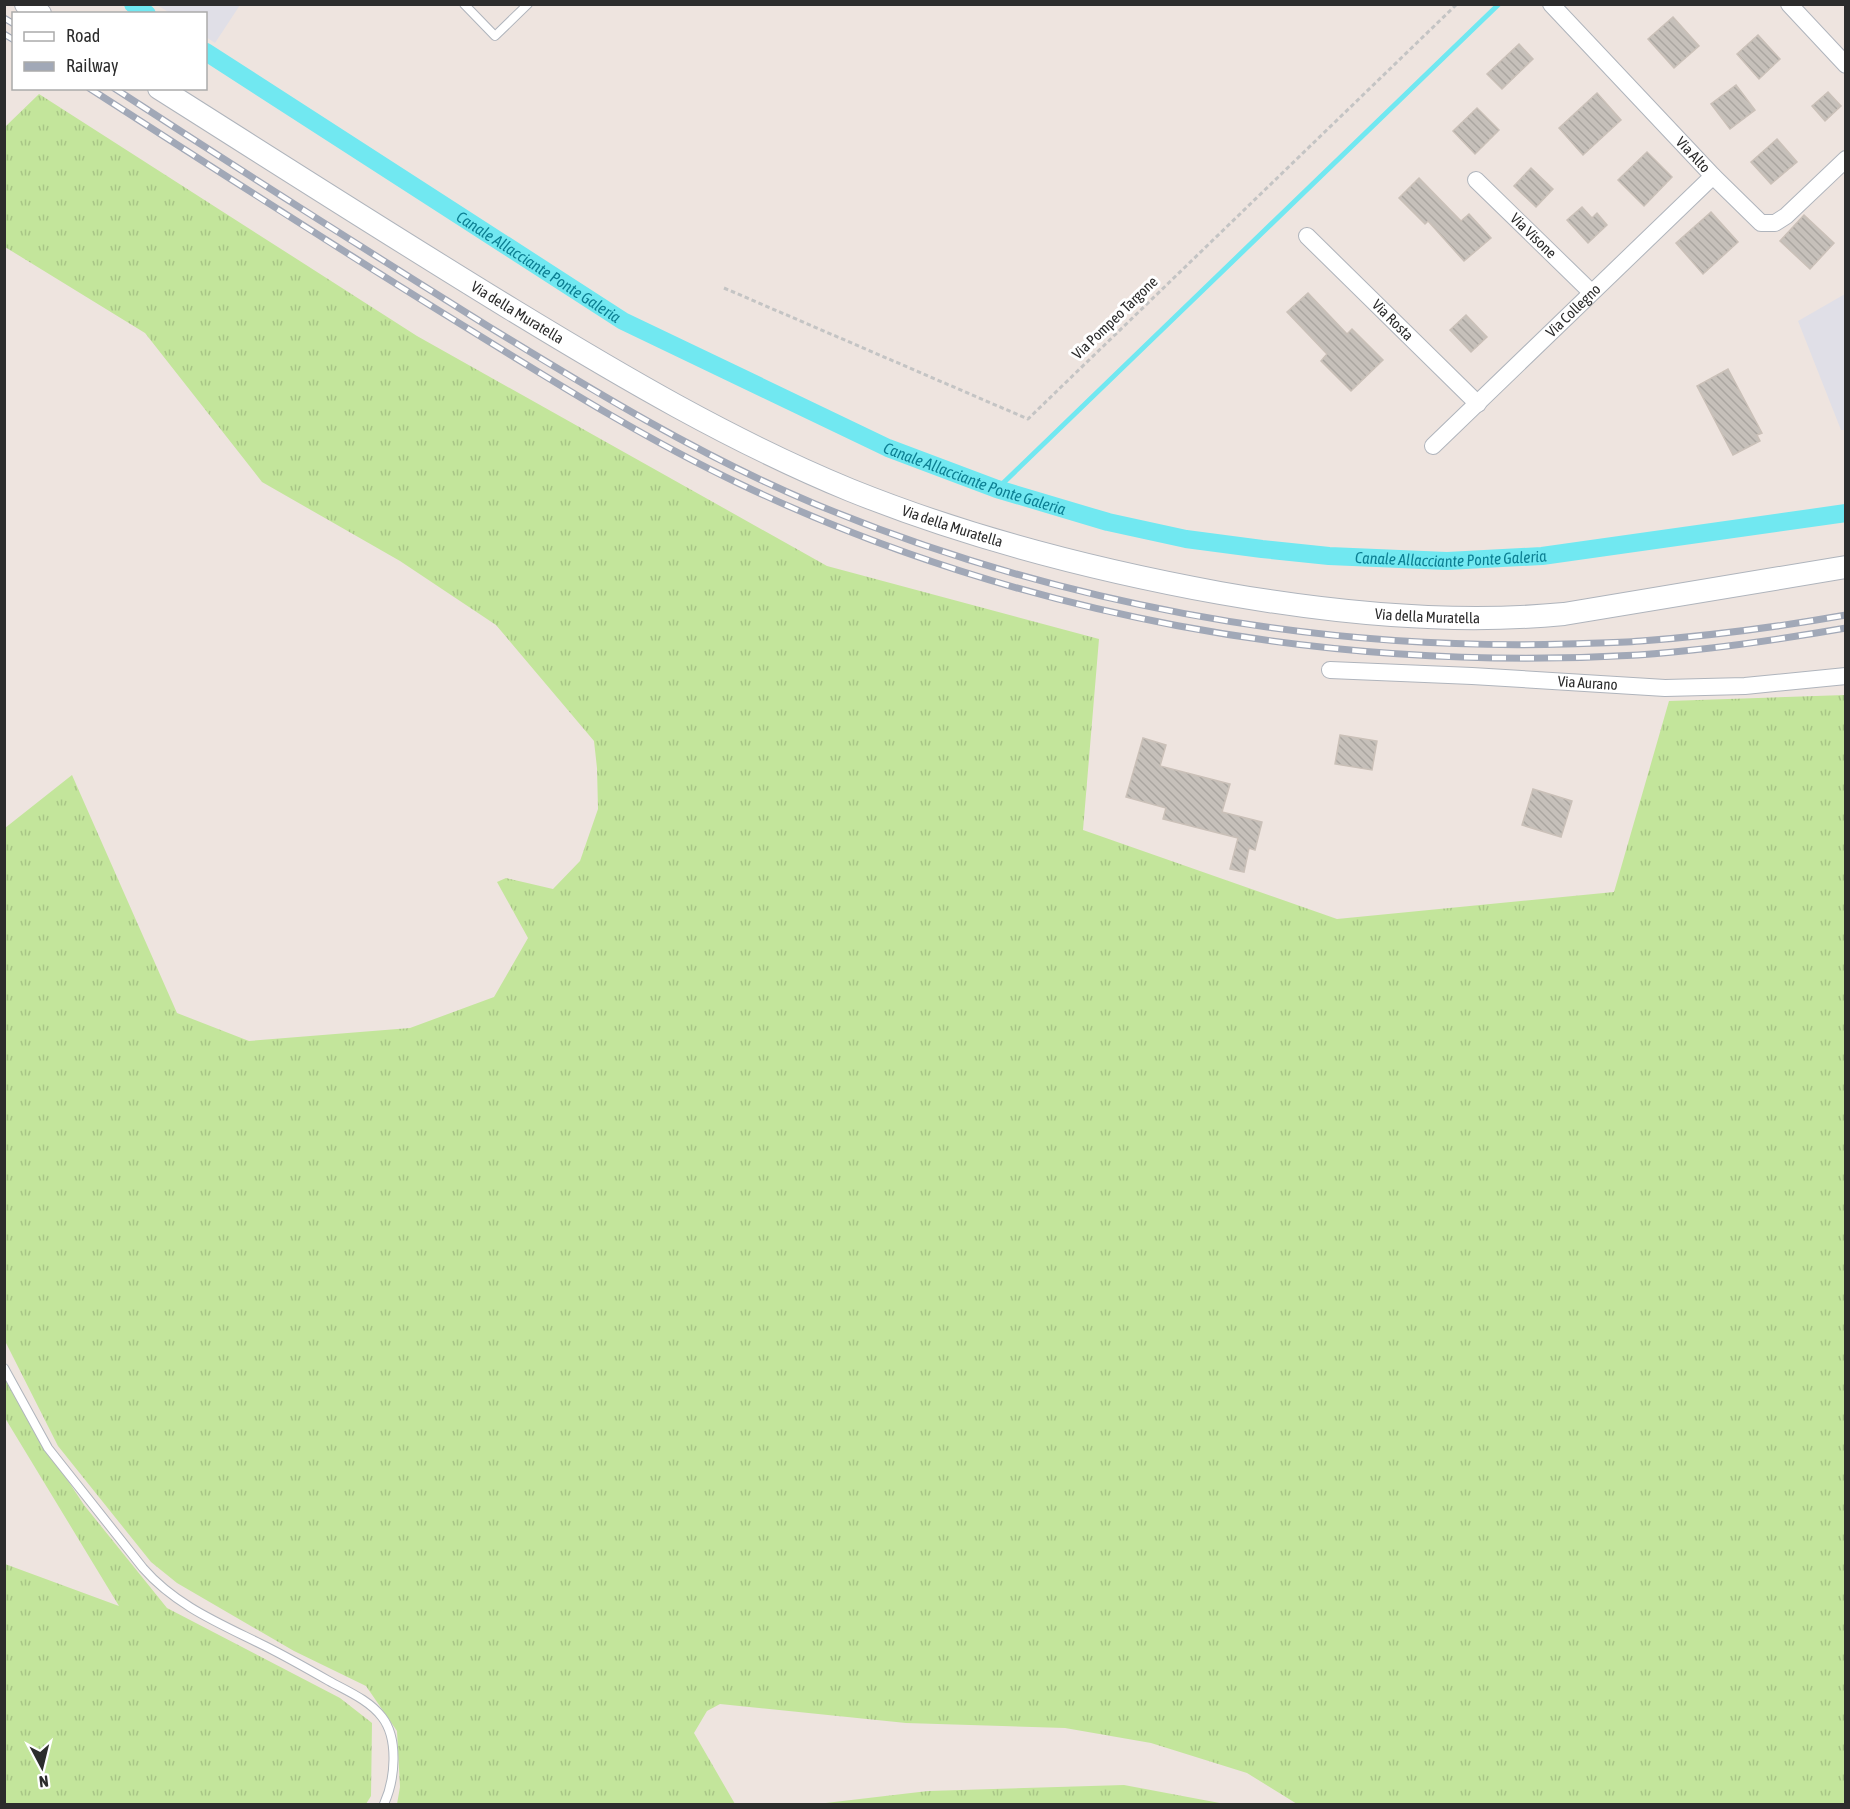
<svg xmlns="http://www.w3.org/2000/svg" width="1850" height="1809" font-family="'Asap Condensed',sans-serif">
  <style>
    .industrial { fill: #e0dfe7 }
    .grass { fill: url(#grass-tufts) }
    .lines { fill: none; stroke-linecap: round; stroke-linejoin: round }
    .stream { stroke: #71e8f1; stroke-width: 5 }
    .canal { stroke: #71e8f1; stroke-width: 18 }
    .building { fill: url(#building-back-hatch); stroke: #cac0b8; stroke-width: 1.5 }
    .lane-casing { stroke: #afb4bc; stroke-width: 10 }
    .street-casing { stroke: #afb4bc; stroke-width: 18 }
    .secondary-casing { stroke: #afb4bc; stroke-width: 24 }
    .path { stroke: #c4c4c4; stroke-width: 3; stroke-dasharray: 4.5 3; stroke-linecap: butt }
    .lane { stroke: #fff; stroke-width: 8 }
    .street { stroke: #fff; stroke-width: 16 }
    .secondary { stroke: #fff; stroke-width: 22 }
    .rail-casing { stroke: #a1a8b7; stroke-width: 7 }
    .rail { stroke: #fff; stroke-width: 4.5; stroke-dasharray: 14; stroke-linecap: butt }
    .labels { text-anchor: middle; stroke-width: 6; stroke-linejoin: round; paint-order: stroke }
    .street-label { font-size: 15px; fill: #2c2c2c; stroke: #fff }
    .water-label { font-size: 16px; font-style: italic; fill: #0c7f93; stroke: #fff }
  </style>
  <defs>
    <pattern id="grass-tufts" width="24" height="20" patternUnits="userSpaceOnUse" patternTransform="scale(1.5)"><rect width="24" height="20" fill="#c3e59b"/><path d="M3 7l-1-3M5 7V3M7 7l1-3M15 17l-1-3M17 17v-4M19 17l1-3" fill="none" stroke="#a8c586"/></pattern>
    <pattern id="building-back-hatch" width="6" height="6" patternUnits="userSpaceOnUse" patternTransform="scale(1.5)"><rect width="6" height="6" fill="#c6c0ba"/><path d="M-1 5l2 2M0 0l6 6M5-1l2 2" fill="none" stroke="#aaa5a0"/></pattern>
  </defs>
  <rect width="100%" height="100%" fill="#eee4df"/>
  <path class="industrial" d="M157,5h83l-25,38 -9,-6v-23l-36,-1z
    M1845,294l1,136h-5l-43,-109z"/>
  <path class="grass" d="M39,94l378,242 410,230 272,73 -16,191 254,89 277,-27 55,-191 176,-6v1109h-548l-50,-31 -96,-30 -86,-15 -159,-5 -186,-19 -13,7 -13,22 41,71h-338l3,-17 -3,-56 -31,-45 -72,-35 -117,-68 -26,-21 -93,-116 -53,-105v-513l67,-53 105,238 72,28 161,-13 84,-31 34,-59 -31,-56 9,-4 47,11 27,-28 18,-52 -1,-41 -3,-27 -98,-116 -96,-64 -138,-79 -117,-149 -140,-86v-120z
    M5,1369l29,60 50,76 83,103 173,90 32,25 -1,73 -5,8h-361v-240l114,42 -114,-188z
    M1124,1785l101,19h-408l111,-13z"/>
  <g class="lines">
    <path class="stream" d="M997,489l502,-485"/>
    <g class="canal">
      <path d="M133,4l14,10"/>
      <path id="s1" d="M206,52l417,269 265,127 109,41 111,33 78,17 76,10 67,7 118,5 95,-5 304,-43"/>
    </g>
  </g>
  <path class="building" d="M1673,17l26,29 -25,22 -26,-29z
    M1758,35l22,24 -21,20 -22,-25z
    M1519,44l14,15 -31,30 -15,-15z
    M1736,85l19,25 -25,19 -19,-25z
    M1828,92l13,14 -16,15 -13,-15z
    M1597,93l24,27 -38,35 -24,-27z
    M1477,108l22,22 -24,24 -22,-23z
    M1777,139l20,23 -26,22 -20,-22z
    M1647,152l25,25 -28,29 -26,-26z
    M1531,168l22,21 -17,18 -22,-21z
    M1419,178l42,43 8,-7 22,24 -27,23 -36,-40 -3,3 -26,-26z
    M1582,207l10,11 5,-5 10,12 -19,18 -21,-23z
    M1711,212l27,30 -35,32 -27,-31z
    M1804,215l30,28 -24,26 -30,-28z
    M1308,293l39,41 5,-5 31,31 -32,31 -30,-30 6,-7 -40,-42z
    M1466,315l21,22 -16,15 -21,-22z
    M1728,369l34,64 -5,2 3,6 -27,14 -36,-69z
    M1340,735l37,6 -5,29 -37,-6z
    M1143,738l23,7 -6,21 70,18 -8,28 40,10 -7,28 -6,-2 -5,24 -14,-3 8,-31 -75,-19 3,-11 -40,-11z
    M1533,789l39,12 -11,36 -39,-12z"/>
  <g class="lines">
    <defs>
      <path id="lane" d="M464,4l31,32 33,-32
        M4,1368l44,80 95,120c33,38 78,56 122,78 22,11 43,23 64,35 18,10 40,19 53,36 17,22 13,63 2,87"/>
      <g id="street">
        <path id="s2" d="M1551,4l162,172 48,47h14l11,-7 60,-57"/>
        <path d="M1789,4l57,61"/>
        <path id="s3" d="M1476,180l115,112"/>
        <path id="s4" d="M1307,236l171,168"/>
        <path id="s5" d="M1433,446l280,-270"/>
        <path id="s6" d="M1330,670l142,6 193,12 80,-2 101,-10"/>
      </g>
      <g id="secondary">
        <path d="M26,4l14,10"/>
        <path id="s7" d="M159,88c117,74 234,149 352,221 110,67 220,132 339,181 119,48 244,80 370,103 113,20 230,32 344,21l282,-47"/>
      </g>
    </defs>
    <use href="#lane" class="lane-casing"/>
    <use href="#street" class="street-casing"/>
    <use href="#secondary" class="secondary-casing"/>
    <path class="path" d="M724,288l304,131 429,-415"/>
    <use href="#lane" class="lane"/>
    <use href="#street" class="street"/>
    <use href="#secondary" class="secondary"/>
    <defs>
      <path id="rail" d="M4,18l10,6
        M4,34l10,6
        M89,88c126,81 251,162 378,240 89,55 178,111 273,156 278,132 590,189 898,171 69,-5 139,-15 208,-27
        M114,88c123,80 247,159 372,237 106,65 214,131 329,179 237,98 495,147 751,140 25,-1 50,-1 75,-3 68,-5 137,-14 205,-26"/>
    </defs>
    <use href="#rail" class="rail-casing"/>
    <use href="#rail" class="rail"/>
  </g>
  <g class="labels">
    <g class="street-label">
      <text dy="5" stroke="none"><textPath href="#s2" startOffset="207">Via Alto</textPath></text>
      <text dy="5" stroke="none"><textPath href="#s3" startOffset="80">Via Visone</textPath></text>
      <text dy="5" stroke="none"><textPath href="#s5" startOffset="195">Via Collegno</textPath></text>
      <text dy="5" stroke="none"><textPath href="#s7" startOffset="423">Via della Muratella</textPath></text>
      <text transform="translate(1115 318) rotate(-44)" y="5">Via Pompeo Targone</text>
      <text dy="5" stroke="none"><textPath href="#s4" startOffset="120">Via Rosta</textPath></text>
      <text dy="5" stroke="none"><textPath href="#s7" startOffset="909">Via della Muratella</textPath></text>
      <text dy="5" stroke="none"><textPath href="#s7" startOffset="1394">Via della Muratella</textPath></text>
      <text dy="5" stroke="none"><textPath href="#s6" startOffset="258">Via Aurano</textPath></text>
    </g>
    <g class="water-label">
      <text dy="6" stroke="none"><textPath href="#s1" startOffset="396">Canale Allacciante Ponte Galeria</textPath></text>
      <text dy="6" stroke="none"><textPath href="#s1" startOffset="882">Canale Allacciante Ponte Galeria</textPath></text>
      <text dy="6" stroke="none"><textPath href="#s1" startOffset="1368">Canale Allacciante Ponte Galeria</textPath></text>
    </g>
  </g>
  <rect width="1850" height="1809" fill="none" stroke="#2c2c2c" stroke-width="12"/>
  <rect x="12" y="12" width="195" height="78" fill="#ffffff" stroke="#ababab" stroke-width="1.5"/>
  <rect x="24" y="32" width="30" height="9" fill="#ffffff" stroke="#ababab" stroke-width="1.5"/>
  <text x="66" y="42" font-size="18" fill="#2c2c2c">Road</text>
  <rect x="24" y="62" width="30" height="9" fill="#a1a8b7" stroke="#ababab" stroke-width="1.5"/>
  <text x="66" y="72" font-size="18" fill="#2c2c2c">Railway</text>
  <g transform="translate(42 1767) rotate(173)" stroke="#ffffff" stroke-width="4.5" paint-order="stroke">
  <path d="M0-4.5L10 22L0 15L-10 22Z" fill="#2c2c2c"/>
  <text y="-9" font-size="16" font-weight="bold" text-anchor="middle" fill="#2c2c2c">N</text>
  </g>
</svg>
